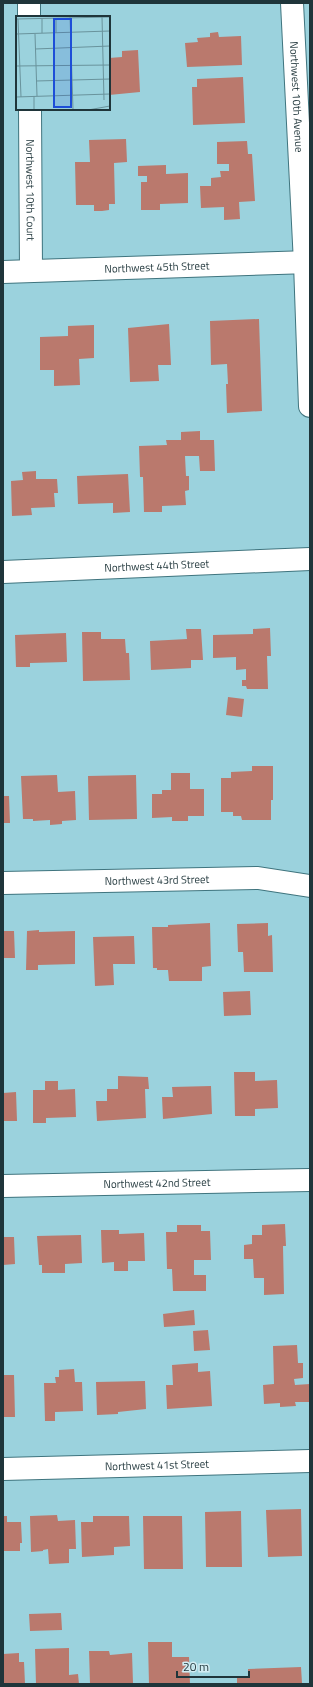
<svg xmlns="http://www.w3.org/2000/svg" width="313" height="1687" font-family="'Titillium Web',sans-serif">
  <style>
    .building { fill: #ba796d }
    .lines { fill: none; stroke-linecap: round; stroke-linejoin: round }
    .minor-casing { stroke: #3f747e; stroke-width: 24 }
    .minor { stroke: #fff; stroke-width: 22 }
    .labels { text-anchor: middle; stroke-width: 3; stroke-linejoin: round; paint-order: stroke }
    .street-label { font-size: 11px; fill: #1f353a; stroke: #d2edf3 }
    .inset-road { fill: none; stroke: #69939c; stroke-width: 1 }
    .view { fill: #1d4ed8; fill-opacity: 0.15; stroke: #1d4ed8; stroke-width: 2 }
    .inset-edge { fill: none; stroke: #1f353a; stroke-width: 2 }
  </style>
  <rect width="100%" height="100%" fill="#9bd2dd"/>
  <path class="building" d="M218,32l1,5 22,-1 1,29 -55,2 -2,-24 13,-1 -1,-4 13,-1v-4z
    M138,50l2,42 -31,3v-37l13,-1v-6z
    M243,77l2,46 -52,2 -1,-38h5v-8z
    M126,139l1,23 -13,1 1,41h-6v6l-7,1h-8v-6h-18l-1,-43h15l-1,-22z
    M247,141l1,13h4l3,47 -16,1 1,17 -16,1v-13l-23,1 -1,-22h11v-8l10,-1 -1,-6h9v-7h-12v-22z
    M166,165v9l22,-1v30l-28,1v6h-19v-28h6v-6h-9v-10z
    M259,319l3,92 -35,2 -1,-29h2l-1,-20 -16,1 -1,-44z
    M169,324l2,41h-13l1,16 -29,1 -2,-54z
    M94,325v33l-15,1 1,26 -26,1v-16h-14v-33l28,-1v-10z
    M200,431v9h14l1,31h-15l-1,-15h-14l1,20h3v14l-4,1 1,14 -24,1v6h-18l-1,-35h-3l-1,-31 28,-1 -1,-5h15v-8z
    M36,471v8h21l1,14h-4l1,14 -24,1 1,7 -20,1 -1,-35 12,-1 -1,-8z
    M128,474l2,38 -17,1v-10l-35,1 -1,-28z
    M270,628l1,28h-4l1,33h-21l-1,-3h-4v-6h4v-11l-10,1v-13l-23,1v-23l40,-1v-5z
    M186,629h15l2,31h-12v8l-40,2 -1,-29 37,-2z
    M82,632h19v7h24l1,14h3l1,27 -47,1z
    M66,633l1,29 -37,1v4h-14l-1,-32z
    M228,697l16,2 -2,18 -16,-2z
    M252,766h21v34h-2v20h-29l-1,-4h-8v-4h-12v-34h10v-6l21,-1z
    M171,773h19v16h14v27h-16v5h-16v-4l-20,1v-24h10v-4h9z
    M57,775l1,17 17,-1 1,29 -14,1v3l-12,1v-5l-17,1v-2h-10l-2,-43z
    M136,775l1,44 -48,1 -1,-44z
    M3,796h6l1,27h-7z
    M210,923l1,43 -9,1v14h-33l-1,-11h-11v-2h-4l-1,-41h16v-2z
    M268,923v13l4,-1 1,37h-29l-1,-20h-5l-1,-28z
    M39,930v2l36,-1v33l-37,1v5h-12l1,-39z
    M3,931h11l1,27h-12z
    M134,936l1,28h-22l1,21 -19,1 -2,-49z
    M250,991l1,24 -27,1 -1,-24z
    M234,1072h21v9l22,-1 1,28 -23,1v7h-20z
    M118,1076l30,1 1,12h-4l1,29 -49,3 -1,-20h11v-12h11z
    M45,1081h13v9l17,-1 1,28 -30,1v5h-13v-33h12z
    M211,1086l1,28 -49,5 -1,-22h11l-1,-10z
    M16,1092l1,29h-14v-28z
    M285,1224l1,22h-3l1,48 -20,1v-17h-10l-1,-19h-9v-14l8,-1v-9h10v-10z
    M177,1225h24v6h9l1,29h-17v15h12v16h-33l-1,-22h-5l-1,-37h11z
    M101,1230h18v4l25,-1 1,28h-17v10h-14v-9l-12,1z
    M81,1235l1,28 -17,1v9h-23v-8h-3l-2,-29z
    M3,1237h11l1,27 -12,1z
    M194,1310l1,15 -31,2 -1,-13z
    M208,1330l2,20 -16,1 -1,-20z
    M297,1345l1,18h5v15l-9,1 1,6 15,-1v18h-15l1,4 -16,1v-4l-16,1 -1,-19 11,-1 -1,-38z
    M198,1363v9l12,-1 2,35 -45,3 -1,-24h7l-1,-20z
    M74,1369l1,13h7l1,29 -28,1v9h-10l-1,-38h12l-1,-6h4v-7z
    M3,1375h11l1,42h-12z
    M145,1381l1,28 -28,3v2l-21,1 -1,-33z
    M301,1509l1,47 -34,1 -2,-47z
    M241,1511l1,56h-36l-1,-55z
    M57,1515l1,6 17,-1 1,29h-7v14l-20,1 -1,-15 -5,1v1l-12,1 -1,-36z
    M3,1516h4v6h14l1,21h-2v8h-17z
    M93,1516h36l1,30 -16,1v8l-32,2 -1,-35h12z
    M143,1516h39l1,53h-39z
    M61,1613l1,17 -32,1 -1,-17z
    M148,1642h24v15h17l1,27h-41z
    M69,1648v27l9,-1 1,10h-43l-1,-35z
    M89,1651h20l1,4 22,-2 1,30 -43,1z
    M19,1653v9h5l1,22h-22v-30z
    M301,1667l1,16 -65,1v-8h11v-7z"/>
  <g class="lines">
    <defs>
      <g id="minor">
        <path d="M29,3v14"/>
        <path id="s1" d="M292,3l13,260 5,143"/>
        <path id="s2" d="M30,109l1,162"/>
        <path id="s3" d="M3,272l307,-10"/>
        <path id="s4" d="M3,572l307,-13"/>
        <path id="s5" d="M3,883l255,-5 52,8"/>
        <path id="s6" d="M3,1186l307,-6"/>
        <path id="s7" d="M3,1469l307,-8"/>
      </g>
    </defs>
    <use href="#minor" class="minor-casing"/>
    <use href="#minor" class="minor"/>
  </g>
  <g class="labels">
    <g class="street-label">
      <text dy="4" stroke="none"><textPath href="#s1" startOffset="94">Northwest 10th Avenue</textPath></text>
      <text dy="4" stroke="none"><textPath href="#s2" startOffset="81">Northwest 10th Court</textPath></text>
      <text dy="4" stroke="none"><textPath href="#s3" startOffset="154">Northwest 45th Street</textPath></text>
      <text dy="4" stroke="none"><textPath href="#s4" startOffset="154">Northwest 44th Street</textPath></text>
      <text dy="4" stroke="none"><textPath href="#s5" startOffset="154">Northwest 43rd Street</textPath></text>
      <text dy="4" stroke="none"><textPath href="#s6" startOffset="154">Northwest 42nd Street</textPath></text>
      <text dy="4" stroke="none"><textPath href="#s7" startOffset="154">Northwest 41st Street</textPath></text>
    </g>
  </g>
  <g transform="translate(16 16)">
    <rect width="94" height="94" fill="#9bd2dd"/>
    <path class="inset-road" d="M54,0l3,94M86,1l2,83M40,2v15M0,3l94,-2M2,3l3,78M26,3v14M0,18l94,-3M19,18l2,62M19,33l75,-3M0,50l94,-1M20,65l74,-2M18,80v14M0,81l94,-3M72,94l22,-4"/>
    <path class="view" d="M38,3h17v88h-17z"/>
    <rect width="94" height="94" class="inset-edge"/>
  </g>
  <rect width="313" height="1687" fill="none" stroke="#1f353a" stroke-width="8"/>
  <path d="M177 1671v6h72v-6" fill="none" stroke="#1f353a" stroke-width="2"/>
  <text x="183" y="1671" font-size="12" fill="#1f353a" stroke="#d2edf3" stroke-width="3" paint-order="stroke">20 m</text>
</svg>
